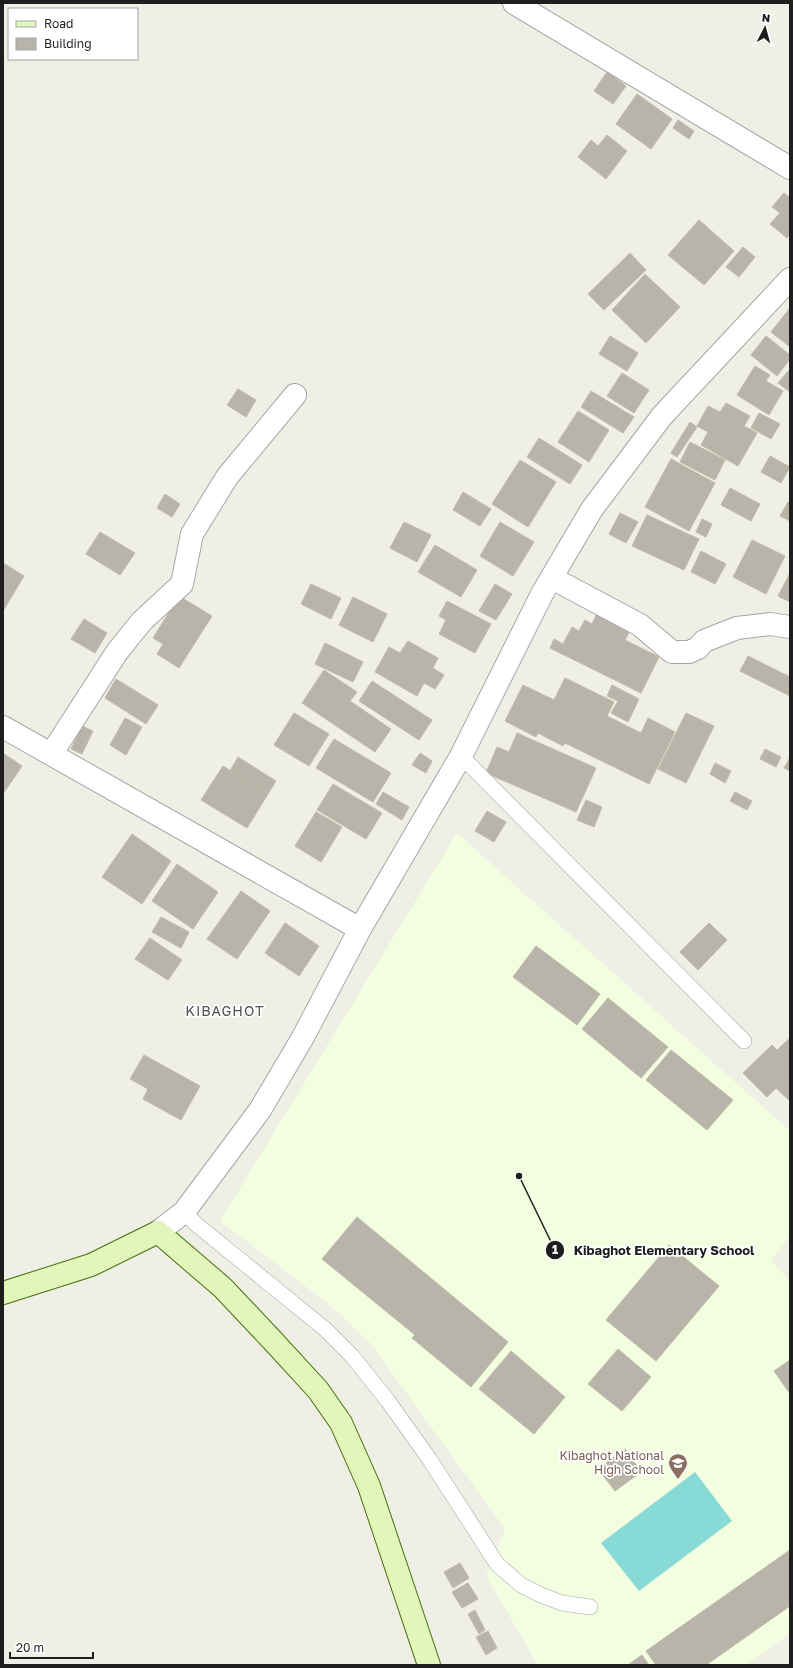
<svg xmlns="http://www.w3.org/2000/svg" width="793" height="1668" font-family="'Golos Text',sans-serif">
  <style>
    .education { fill: #f3fddf }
    .pitch { fill: #87dad5 }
    .building { fill: #b8b4aa; stroke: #c0baa8 }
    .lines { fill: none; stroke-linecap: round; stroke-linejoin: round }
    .lane-casing { stroke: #a5a5a5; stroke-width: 16 }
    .street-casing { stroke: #a5a5a5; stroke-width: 24 }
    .secondary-casing { stroke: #44700a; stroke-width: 24 }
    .lane { stroke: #fff; stroke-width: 15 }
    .street { stroke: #fff; stroke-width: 22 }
    .secondary { stroke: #e0f6bb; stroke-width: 22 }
    .labels { text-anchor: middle; stroke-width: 3.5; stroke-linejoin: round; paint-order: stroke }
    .education-label { font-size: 12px; fill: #785e54; stroke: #fff; text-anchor: end }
    .quarter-label { font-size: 14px; letter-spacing: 1px; fill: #515151; stroke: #fff }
    .leader { fill: none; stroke: #1e1e1e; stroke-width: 1.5 }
    .callout-dot { fill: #1e1e1e; stroke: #fff; stroke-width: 1.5 }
    .mark-label { font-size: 12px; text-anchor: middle; font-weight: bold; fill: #fff }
    .callout-label { font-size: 13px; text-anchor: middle; font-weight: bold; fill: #1e1e1e; stroke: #fff; stroke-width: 3.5; stroke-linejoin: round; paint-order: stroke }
  </style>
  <rect width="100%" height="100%" fill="#efefe5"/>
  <path class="education" d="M457,833l333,298v105l-19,24 19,22v352l-44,31h-208l-52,-89 19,-47 -135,-186 -44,-41 -106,-81z"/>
  <path class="pitch" d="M695,1472l37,49 -93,70 -38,-48z"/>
  <path class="building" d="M607,72l19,14 -13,18 -19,-13z
    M637,94l35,25 -21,30 -35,-25z
    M678,120l16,11 -5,8 -16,-11z
    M607,135l20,16 -21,28 -28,-22 13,-17 7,6z
    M784,193l6,5v36l-3,4 -17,-14 10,-11 -8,-6z
    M699,220l35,31 -30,34 -36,-30z
    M743,247l12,10 -16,20 -13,-10z
    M630,253l16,17 -42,40 -16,-16z
    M645,274l35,33 -34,36 -34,-33z
    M790,308v39l-19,-15z
    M610,336l28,17 -11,18 -28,-17z
    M766,336l24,19v4l-13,17 -26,-21z
    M755,366l15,9 -4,6 17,10 -14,24 -32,-20z
    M790,369v23l-12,-9z
    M622,373l27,17 -15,23 -27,-17z
    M238,389l18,11 -10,17 -19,-12z
    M591,391l43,26 -11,16 -42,-26z
    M726,403l24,13 -6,10 13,7 -19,33 -37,-21 7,-13 -11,-6 11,-20 12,6z
    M578,411l31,19 -20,32 -31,-20z
    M759,413l21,11 -9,15 -20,-11z
    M690,422l7,5 -20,30 -6,-4z
    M539,438l43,27 -12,19 -43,-27z
    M690,442l35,18 -10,20 -35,-18z
    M770,456l20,11 -9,16 -20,-11z
    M671,459l44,24 -26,48 -44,-24z
    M520,460l36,22 -28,45 -36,-23z
    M730,488l30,16 -9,17 -30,-16z
    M463,492l28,17 -11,17 -27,-16z
    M165,494l15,10 -8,13 -15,-9z
    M788,502l2,1v18l-10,-5z
    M620,513l18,9 -12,21 -17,-9z
    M647,515l52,24 -15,31 -52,-24z
    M702,519l10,5 -6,13 -10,-5z
    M404,522l27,13 -14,27 -27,-14z
    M500,522l34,20 -21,34 -33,-20z
    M100,532l35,21 -15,22 -34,-21z
    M752,540l33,16 -19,38 -33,-17z
    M435,545l42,25 -16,27 -43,-25z
    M701,551l25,13 -11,20 -24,-12z
    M3,563l21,13 -21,35z
    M790,573v29l-12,-6z
    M311,584l30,14 -10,21 -30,-15z
    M495,584l17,10 -16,26 -17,-9z
    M179,596l33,20 -33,52 -22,-14 6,-10 -10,-6z
    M353,597l34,17 -14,28 -34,-17z
    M447,601l44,23 -16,29 -36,-19 7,-14 -7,-4z
    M598,611l34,16 -7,13 34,17 -18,36 -91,-45 4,-9 9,5 9,-17 7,4 6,-11 7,4z
    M84,619l23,14 -12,20 -24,-14z
    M408,641l30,17 -5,10 11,7 -9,14 -11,-6 -7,13 -42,-24 14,-25 11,6z
    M325,643l38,19 -10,20 -38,-18z
    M748,656l42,21v19l-50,-25z
    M324,670l33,22 -7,9 41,28 -16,23 -73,-49z
    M565,678l49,24 -7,14 34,17 7,-15 27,14 -26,52 -84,-41 -2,3 -25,-13 -2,4 -31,-16 18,-36 31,15z
    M116,679l42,26 -12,19 -41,-26z
    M372,681l60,39 -13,20 -60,-39z
    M612,685l27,14 -11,23 -17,-9 7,-12 -11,-5z
    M294,713l35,21 -20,32 -35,-21z
    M686,713l28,13 -28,57 -28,-14z
    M125,718l17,9 -16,28 -16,-10z
    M82,726l11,5 -11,23 -11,-5z
    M517,733l79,35 -20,44 -90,-39 11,-26 12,5z
    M334,739l57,34 -18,29 -57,-34z
    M765,749l16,8 -5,10 -16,-8z
    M3,753l19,13 -19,28z
    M420,753l12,8 -6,12 -14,-8z
    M238,757l38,24 -8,13 -38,-23z
    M789,759l1,1v11l-6,-3z
    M715,763l16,8 -6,12 -15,-9z
    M223,766l45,28 -21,34 -46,-28z
    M333,784l49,29 -16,26 -49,-29z
    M383,792l26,15 -7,13 -26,-16z
    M735,792l17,9 -5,9 -17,-9z
    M586,800l16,7 -8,20 -17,-7z
    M487,811l19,11 -12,20 -19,-11z
    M316,812l26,15 -21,35 -26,-16z
    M132,834l39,27 -29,43 -40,-27z
    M177,864l41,28 -25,37 -41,-28z
    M241,891l29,20 -33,48 -30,-20z
    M161,917l28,15 -8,16 -29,-16z
    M285,923l34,23 -20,30 -34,-23z
    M709,923l18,17 -29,30 -18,-18z
    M150,938l32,22 -14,20 -33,-21z
    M536,946l64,48 -23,31 -64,-48z
    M608,998l60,49 -27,31 -59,-49z
    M790,1038v63l-14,-13 -9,9 -24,-24 29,-28 5,5z
    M671,1050l62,50 -26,30 -61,-50z
    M144,1055l56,31 -19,34 -38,-21 5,-10 -18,-10z
    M357,1217l151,125 -37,45 -59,-49 3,-3 -93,-76z
    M669,1245l50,41 -63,75 -50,-41z
    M618,1349l33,28 -29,34 -34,-27z
    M511,1351l54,46 -31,37 -55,-45z
    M790,1360v34l-16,-23z
    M625,1449l16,23 -26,19 -17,-22z
    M790,1550v56l-84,59h-50l-10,-14z
    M460,1563l9,15 -16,10 -9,-16z
    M468,1583l10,16 -16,9 -10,-16z
    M475,1610l10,20 -6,4 -11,-20z
    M488,1631l9,17 -11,7 -10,-18z
    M642,1655l7,10h-21z"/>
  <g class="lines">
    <defs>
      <path id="lane" d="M461,756l283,285
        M184,1212l13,13 128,104 27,27 36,45 42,59 67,104 24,21 20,10 21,8 28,4"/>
      <path id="street" d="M514,3l276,165
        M552,578l88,47 32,27h17l9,-4 6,-7 33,-13 33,-4 20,3
        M3,727l357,202
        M52,753l65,-101 25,-31 40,-37 10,-50 35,-57 68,-82
        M158,1232l26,-20 76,-102 42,-71 58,-110 101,-173 82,-164 49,-83 70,-93 128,-137"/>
      <path id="secondary" d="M3,1293l88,-28 67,-33 65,56 50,53 45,49 23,33 28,63 60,179"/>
    </defs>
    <use href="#lane" class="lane-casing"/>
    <use href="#street" class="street-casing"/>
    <use href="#secondary" class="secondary-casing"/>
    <use href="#lane" class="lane"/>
    <use href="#street" class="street"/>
    <use href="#secondary" class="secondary"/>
  </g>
  <defs>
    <symbol id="school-pin" viewBox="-11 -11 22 30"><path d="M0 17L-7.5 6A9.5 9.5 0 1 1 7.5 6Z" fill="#8d6e63" stroke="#fff"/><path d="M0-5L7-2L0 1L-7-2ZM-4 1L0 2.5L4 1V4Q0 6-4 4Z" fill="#fff"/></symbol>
  </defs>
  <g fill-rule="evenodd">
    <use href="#school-pin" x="667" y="1452" width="22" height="30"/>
  </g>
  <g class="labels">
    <g class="education-label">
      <text x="664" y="1460">Kibaghot National<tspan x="664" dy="14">High School</tspan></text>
    </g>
    <g class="quarter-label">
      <text x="225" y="1016">KIBAGHOT</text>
    </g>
  </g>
  <path class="leader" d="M519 1176L555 1250"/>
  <g class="callout-dot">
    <circle cx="519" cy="1176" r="4"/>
    <circle cx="555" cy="1250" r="10"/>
  </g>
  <g class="mark-label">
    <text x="555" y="1254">1</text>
  </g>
  <g class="callout-label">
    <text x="664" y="1255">Kibaghot Elementary School</text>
  </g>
  <rect width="793" height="1668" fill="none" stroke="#1e1e1e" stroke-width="8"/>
  <rect x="8" y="8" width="130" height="52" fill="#ffffff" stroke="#a5a5a5"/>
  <rect x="16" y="21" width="20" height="6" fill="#e0f6bb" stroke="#a5a5a5"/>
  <text x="44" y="28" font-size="12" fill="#1e1e1e">Road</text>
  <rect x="16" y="38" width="20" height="12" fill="#b8b4aa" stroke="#a5a5a5"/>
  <text x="44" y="48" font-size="12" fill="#1e1e1e">Building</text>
  <g transform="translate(765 28) rotate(6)" stroke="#ffffff" stroke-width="3" paint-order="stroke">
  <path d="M0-3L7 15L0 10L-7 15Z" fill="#1e1e1e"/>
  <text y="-6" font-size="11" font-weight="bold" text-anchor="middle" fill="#1e1e1e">N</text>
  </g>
  <path d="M10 1652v6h83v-6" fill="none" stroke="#1e1e1e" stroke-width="2"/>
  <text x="16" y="1652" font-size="12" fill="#1e1e1e" stroke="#ffffff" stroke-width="3" paint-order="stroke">20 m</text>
</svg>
